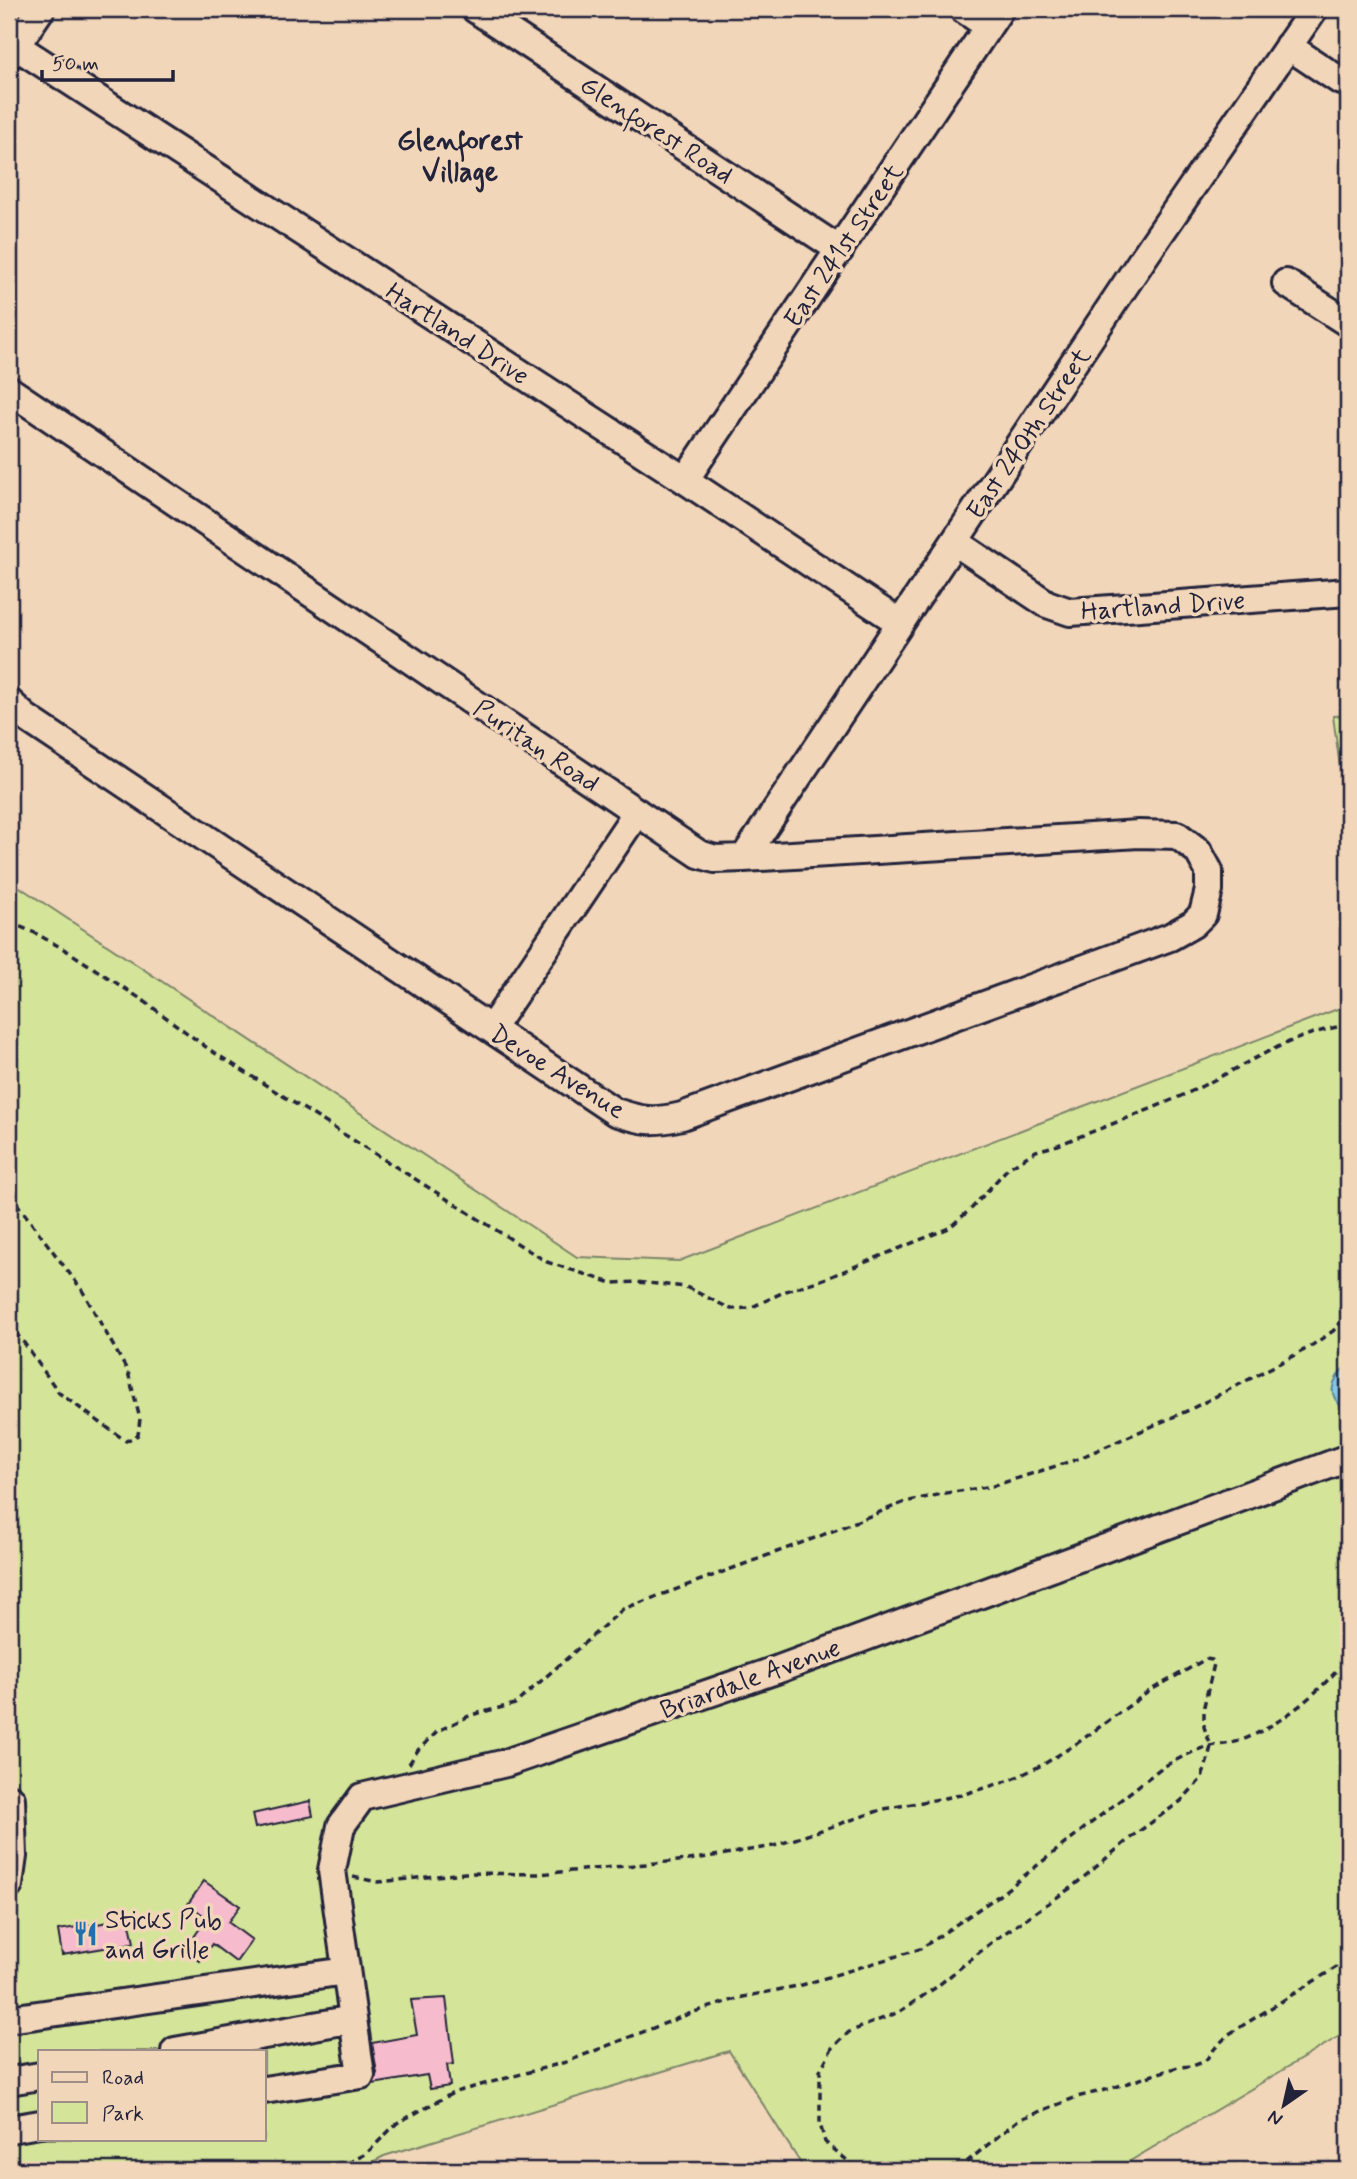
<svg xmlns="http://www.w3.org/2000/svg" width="1357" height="2179" font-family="Mynerve,sans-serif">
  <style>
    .green { fill: #d4e599; stroke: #7b846a; stroke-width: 2; fill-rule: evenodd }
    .water { fill: #84c9e5; stroke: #5d86a1; stroke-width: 2 }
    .building { fill: #f6bccd; stroke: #22223b; stroke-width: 2 }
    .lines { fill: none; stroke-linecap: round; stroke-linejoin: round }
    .minor-casing { stroke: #22223b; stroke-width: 32 }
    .path { stroke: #22223b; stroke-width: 3.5; stroke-dasharray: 7 5; stroke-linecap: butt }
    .minor { stroke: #f2d6b9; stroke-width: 26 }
    .labels { text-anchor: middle; stroke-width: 7; stroke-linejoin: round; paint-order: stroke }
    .street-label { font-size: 26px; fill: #22223b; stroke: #f2d6b9 }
    .poi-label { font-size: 26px; fill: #22223b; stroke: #f2d6b9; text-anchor: start }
    .neighbourhood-label { font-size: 28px; font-weight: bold; fill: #22223b; stroke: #f2d6b9 }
  </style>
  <rect width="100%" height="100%" fill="#f2d6b9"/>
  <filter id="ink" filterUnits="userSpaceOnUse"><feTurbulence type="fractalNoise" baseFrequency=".0143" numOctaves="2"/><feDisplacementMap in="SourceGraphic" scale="14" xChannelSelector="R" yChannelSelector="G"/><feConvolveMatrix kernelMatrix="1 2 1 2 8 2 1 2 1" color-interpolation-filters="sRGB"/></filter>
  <g filter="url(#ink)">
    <path class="green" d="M1348,715v110l-15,-109z
      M9,880l568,377 102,4 669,-256v1026l-233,139h-310l-76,-119 -345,105 -27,14h-348zM40,2051h224v88h-224z"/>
    <path class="water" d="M1348,1364v47c-23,-15 -18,-30 0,-47z"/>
    <path class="building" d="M310,1801l3,15 -58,12 -3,-14z
      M204,1881l36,25 -12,16 24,18 -16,22 -24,-18 -12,17 -15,-11 22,-32 -19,-14z
      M129,1919l5,24 -72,12 -4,-25z
      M446,1998l8,66 -7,1 3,21 -20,3 -3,-14 -54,9 4,-11 -5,-30 45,-8 -6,-35z"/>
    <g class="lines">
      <defs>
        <path id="minor" d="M475,9l365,241
          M963,9l25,17
          M16,46l669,434 215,143
          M1288,46l51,34 9,3
          M9,56l32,-47
          M1286,283l62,40
          M9,390l690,464 16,5 29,-1 395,-24 38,1 21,16 11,20v19l-6,24 -10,10 -23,13 -488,179c-30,7 -38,5 -67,-4l-590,-395 -16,-15
          M685,480l315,-471
          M955,542l92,62 23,8 278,-20
          M744,858l400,-601 170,-248
          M491,1029l146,-217
          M9,1885l4,-29 -2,-57
          M9,2019l337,-48
          M175,2051l178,-32
          M9,2081l31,-5
          M264,2090l97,-15 -29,-205 9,-44 21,-29 144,-34 273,-94 569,-211
          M9,2127l1,2 30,-5"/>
      </defs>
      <use href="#minor" class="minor-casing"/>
      <path class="path" d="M9,922l26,11 34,19 75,49 66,49 337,212 65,21 25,-1 49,5 45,22 19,-1 36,-17 41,-13 122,-50 23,-20 36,-40 28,-17 22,-6c45,-18 91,-34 134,-54 55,-26 94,-56 156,-66
        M9,1193l73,97 46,82 12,47 -2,16 -12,6 -67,-48 -37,-53 -13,-14
        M409,1764l9,-14 20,-19 33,-16 44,-11 108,-95 197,-73 85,-34 41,-9 47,-7 82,-26 114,-50 55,-28 64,-34 25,-17 15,-16
        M353,1877l25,5 87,-9 74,1 150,-14 85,-14 110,-37 77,-14 50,-15 33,-16 32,-20 75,-54 55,-31 6,1 2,4 -10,42v21l7,19 -3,13 -6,19 -21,23 -47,34 -62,52 -76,52 -61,49 -36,24 -50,20 -17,16 -12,23v53l5,18 34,28
        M300,2170l12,-4 38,-4 16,-8 31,-31 58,-31 111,-30 128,-50 49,-15 59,-12 118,-36 81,-55 160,-126c16,-8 32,-18 49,-22 11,-2 21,-2 32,-6 41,-16 78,-49 106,-82
        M892,2170l1,-6
        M957,2170l61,-50 59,-23 32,-8 69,-22 15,-1 12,-5 11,-14 13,-13 119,-74"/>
      <use href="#minor" class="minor"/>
    </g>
  </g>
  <defs>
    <symbol id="restaurant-bare" viewBox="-9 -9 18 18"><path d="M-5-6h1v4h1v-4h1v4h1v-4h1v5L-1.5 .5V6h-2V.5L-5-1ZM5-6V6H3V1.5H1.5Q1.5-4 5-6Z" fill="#1f6fb2" stroke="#f2d6b9" stroke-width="2.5" paint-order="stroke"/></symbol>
  </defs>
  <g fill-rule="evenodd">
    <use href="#restaurant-bare" x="68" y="1916" width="35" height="35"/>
  </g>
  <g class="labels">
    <g class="street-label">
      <text transform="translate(657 129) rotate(33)" y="9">Glenforest Road</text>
      <text transform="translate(843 245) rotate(-56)" y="9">East 241st Street</text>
      <text transform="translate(458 333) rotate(33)" y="9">Hartland Drive</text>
      <text transform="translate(1028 433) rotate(-56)" y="9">East 240th Street</text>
      <text transform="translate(1163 605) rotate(-4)" y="9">Hartland Drive</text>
      <text transform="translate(537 745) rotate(34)" y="9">Puritan Road</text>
      <text transform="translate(558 1071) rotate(32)" y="9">Devoe Avenue</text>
      <text transform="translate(750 1678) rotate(-20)" y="9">Briardale Avenue</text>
    </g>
    <g class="poi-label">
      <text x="105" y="1928">Sticks Pub<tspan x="105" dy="30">and Grille</tspan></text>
    </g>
    <g class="neighbourhood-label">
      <text x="460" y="149">Glenforest<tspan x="460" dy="32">Village</tspan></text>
    </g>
  </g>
  <rect width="1357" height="2179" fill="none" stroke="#f2d6b9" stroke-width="35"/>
  <rect x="18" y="18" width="1322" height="2144" fill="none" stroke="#22223b" stroke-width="2.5" filter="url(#ink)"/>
  <rect x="38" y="2050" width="228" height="91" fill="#f2d6b9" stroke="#9f8e87" stroke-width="2"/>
  <rect x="52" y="2072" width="35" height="10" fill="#f2d6b9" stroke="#9f8e87" stroke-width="2"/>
  <text x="102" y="2084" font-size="21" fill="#22223b">Road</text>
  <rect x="52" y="2102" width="35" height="21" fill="#d4e599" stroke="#9f8e87" stroke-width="2"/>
  <text x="102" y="2120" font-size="21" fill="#22223b">Park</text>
  <g transform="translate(1284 2105) rotate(214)" stroke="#f2d6b9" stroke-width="5" paint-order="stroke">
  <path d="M0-5L12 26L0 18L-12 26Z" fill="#22223b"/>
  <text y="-10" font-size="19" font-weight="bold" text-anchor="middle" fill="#22223b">N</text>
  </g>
  <path d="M42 70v10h131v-10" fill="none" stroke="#22223b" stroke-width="3.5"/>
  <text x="52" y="70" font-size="21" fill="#22223b" stroke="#f2d6b9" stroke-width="5" paint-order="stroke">50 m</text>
</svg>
